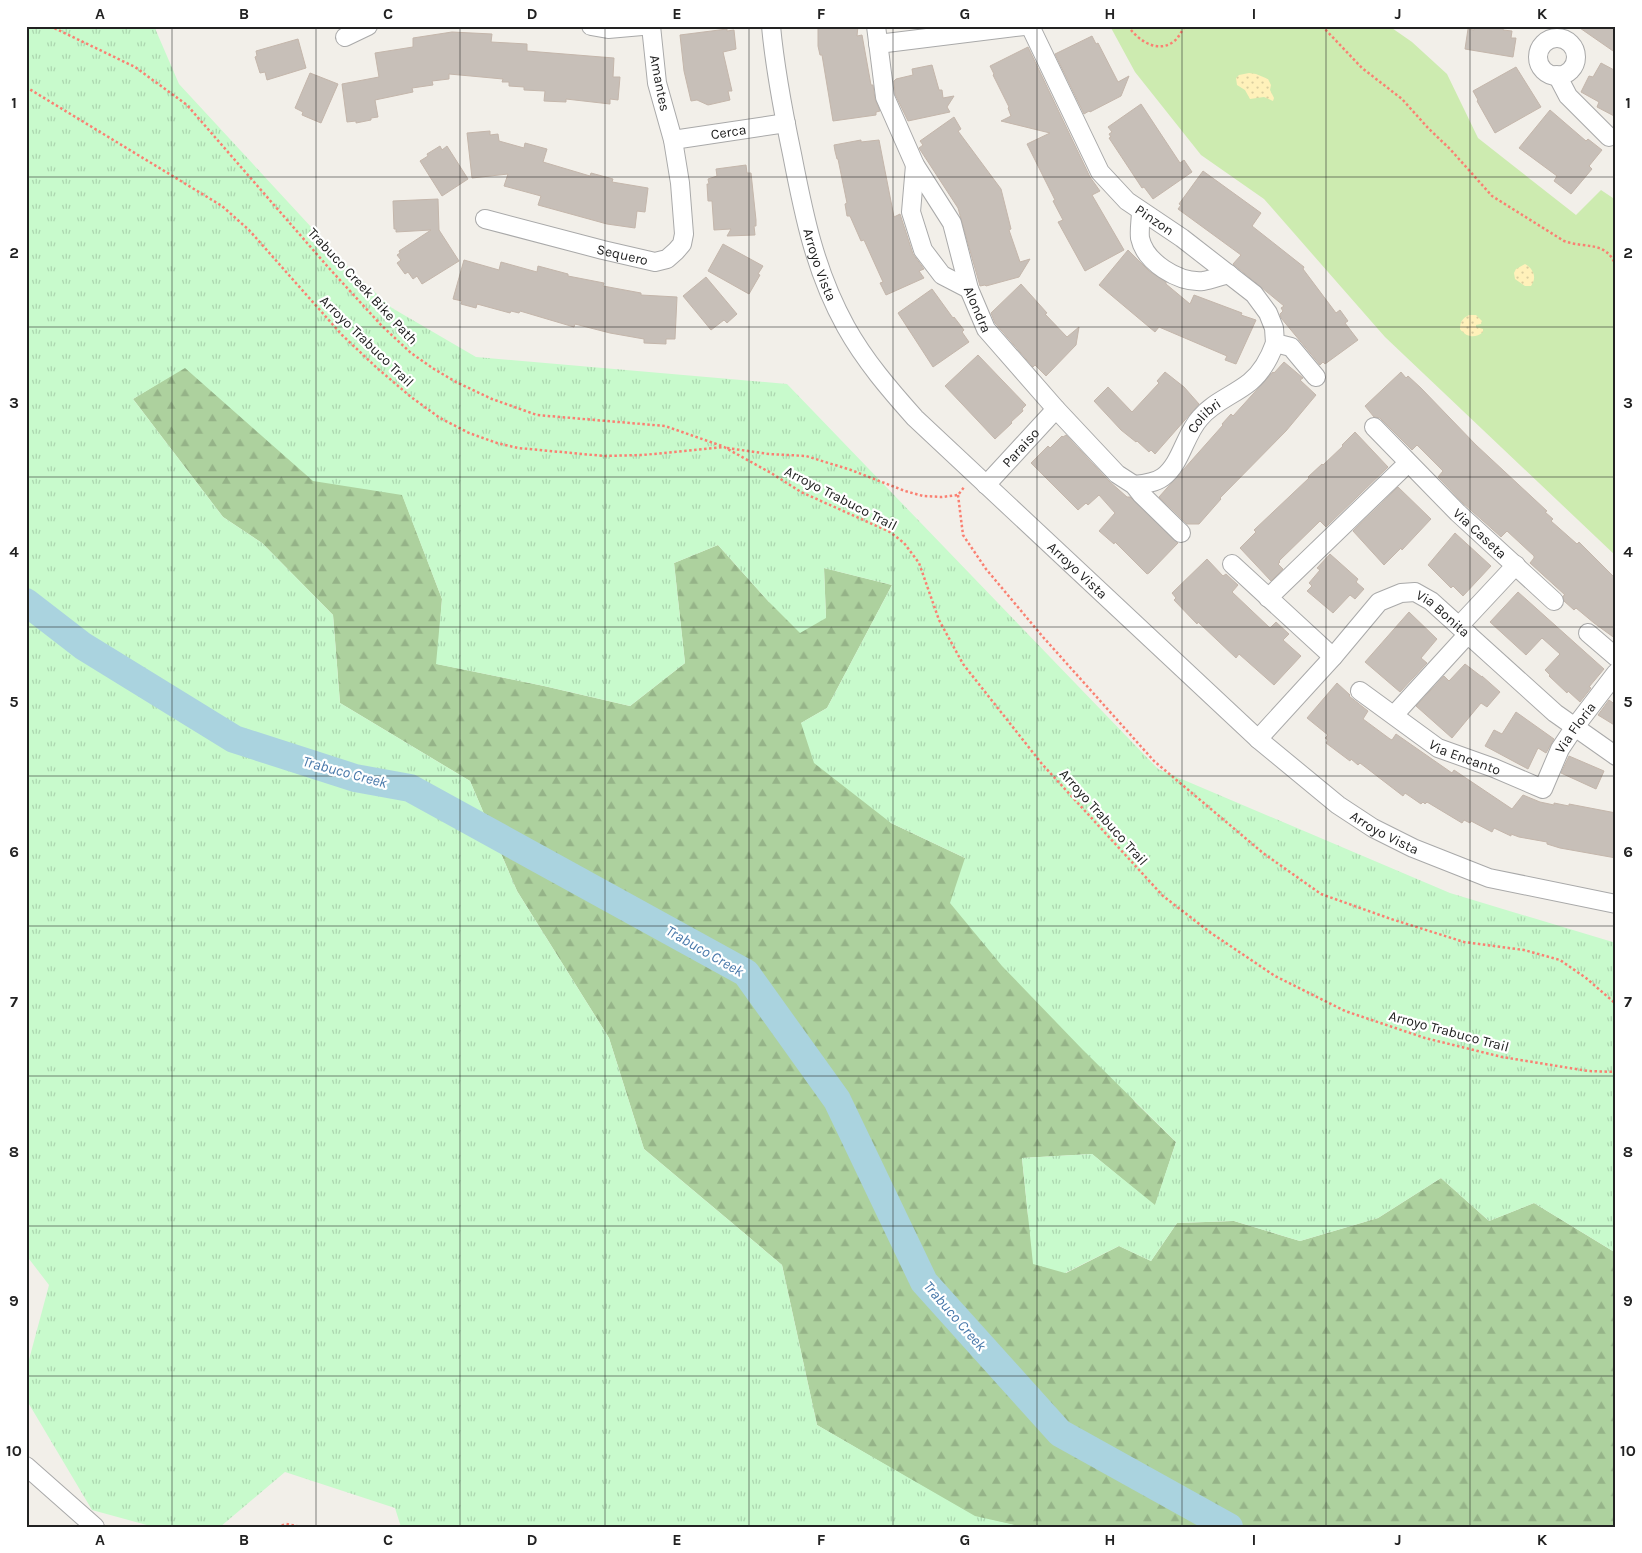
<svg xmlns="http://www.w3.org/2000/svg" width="1642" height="1553" font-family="Karla,sans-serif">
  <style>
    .grass { fill: #cdebb0 }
    .forest { fill: url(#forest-firs) }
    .sand { fill: url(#sand-dots) }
    .park { fill: url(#park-tufts) }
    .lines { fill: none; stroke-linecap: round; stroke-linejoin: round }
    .river { stroke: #aad3df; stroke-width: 28 }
    .building { fill: #c7bfb8; stroke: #c4b6ab }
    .minor-casing { stroke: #a9a9a9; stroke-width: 20 }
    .path { stroke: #fa8072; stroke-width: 2.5; stroke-dasharray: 2.5 2.5; stroke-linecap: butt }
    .minor { stroke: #fff; stroke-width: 18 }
    .grid { fill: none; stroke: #222; stroke-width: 1; stroke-opacity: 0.55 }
    .labels { text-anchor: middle; stroke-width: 4.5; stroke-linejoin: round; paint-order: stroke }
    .street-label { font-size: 14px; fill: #222; stroke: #fff }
    .water-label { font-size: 15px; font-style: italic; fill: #4a7aab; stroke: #fff }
    .neatline { fill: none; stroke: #222; stroke-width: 2 }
    .grid-label { font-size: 16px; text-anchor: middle; font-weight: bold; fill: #222 }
  </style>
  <defs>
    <pattern id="forest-firs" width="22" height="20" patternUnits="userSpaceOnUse" patternTransform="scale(1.25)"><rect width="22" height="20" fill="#add19e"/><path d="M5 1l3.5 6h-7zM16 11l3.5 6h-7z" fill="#95b388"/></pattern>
    <pattern id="sand-dots" width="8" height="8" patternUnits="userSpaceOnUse" patternTransform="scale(1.25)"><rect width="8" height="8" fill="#fff1ba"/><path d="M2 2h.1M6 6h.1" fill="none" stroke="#dacea0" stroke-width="1.8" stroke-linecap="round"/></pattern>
    <pattern id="park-tufts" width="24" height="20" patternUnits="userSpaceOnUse" patternTransform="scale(1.25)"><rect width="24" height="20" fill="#c8facc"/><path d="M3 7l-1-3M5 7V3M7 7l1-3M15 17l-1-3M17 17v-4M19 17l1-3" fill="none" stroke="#acd6af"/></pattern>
  </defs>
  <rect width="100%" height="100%" fill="#f2efe9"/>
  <path class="grass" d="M1110,26h279l23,16 35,32 31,64 98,77 25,-25 15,10v356l-231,-219 -121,-138 -63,-44 -66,-83z"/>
  <path class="forest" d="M185,367l128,113 89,14 40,105 -5,65 107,22 86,20 55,-43 -11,-100 44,-18 51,57 57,16 -2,-50 68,17 -65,123 -26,15 90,100 74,35 170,244 41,40 -21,64 -63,-52 -70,4 6,58 38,57 53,-27 32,15 26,-38 57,-2 66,20 78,-23 63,-40 48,43 45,-18 82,50v274h-593l-48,-10 -158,-92 -35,-160 -138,-116 -35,-111 -92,-147 -47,-110 -130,-78 -7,-88 -71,-72 -39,-26 -90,-118z"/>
  <path class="sand" d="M1249,73l7,1 12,5 3,6 -1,5 4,8 -1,3 -9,-4 -14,2 -5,-9 -8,-5 -1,-7 3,-3z
    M1525,264c9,5 12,14 6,22h-6l-10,-7 -1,-6 2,-4z
    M1469,315h7l6,6 -1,3 -5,1v2l7,2v3c-8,7 -17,5 -23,-3 0,-8 3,-11 9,-14z"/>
  <path class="park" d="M26,26h128l25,58 170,184 43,40 84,49 311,27 371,385 292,124 166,50v310l-82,-50 -45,18 -48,-43 -63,40 -78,23 -66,-20 -57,2 -26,38 -32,-15 -54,27 -32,-9 -11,-106 70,-4 63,51 21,-63 -93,-92 -81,-84 -52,-63 15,-45 -74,-35 -77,-60 -13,-40 26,-15 65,-123 -68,-17 2,50 -26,15 -31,-31 -51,-57 -44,18 11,100 -55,43 -86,-20 -108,-22 6,-65 -40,-104 -89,-14 -128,-113 -52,31 90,118 39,26 71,72 7,88 130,78 47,110 92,147 35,111 138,116 35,160 158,91 48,11h-622l-6,-19 -110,-36 -65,55h-66l-62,-17 -66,-111v-28l23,-86 -23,-30z"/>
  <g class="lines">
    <path class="river" d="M26,602l57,44 151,93 121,39 55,10 336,185 91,127 87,182 136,151 169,94"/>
  </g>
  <path class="building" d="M818,26h40l-1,10 5,-1 9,50h2l2,14 5,12 -4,1v3l-43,6 -11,-66h-2l-2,-9z
    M1474,26h30l-1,4 9,1 -1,7h5l-3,19 -48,-8 3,-20 6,1z
    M1577,26h39v27z
    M727,29v2l7,-1 2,19 -13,3 9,39h-4l2,9 -22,5 -11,-5 -6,1 -7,-30 -4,-36z
    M452,32l40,2 -1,8 36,2v7l87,7 -1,19h7l-2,23 -8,-1v5l-44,-5v3l-22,-1 1,-10 -21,-1v-3l-15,-1v-4h-7l1,-3 -54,-5v5l-17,2 1,4 -21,3 1,4 -38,8 3,17 -7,1v2l-15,3v-2l-9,1 -5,-38 37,-7 -4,-24 38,-6v-9z
    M1092,36l4,8 2,-1 20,39 11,-6 -8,20 -31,16 -1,-1 -5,3 -29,-60z
    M298,39l8,29 -39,12 -2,-8 -5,1 -5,-16 2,-1 -1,-5z
    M1028,47l62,130 10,14 -8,4 32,55 -39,21 -27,-49 5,-2 -10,-19 2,-1 -28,-56 23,-11 -49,-12 10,-5 -3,-8 1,-1 -16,-32 1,-1 -4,-8z
    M1601,63l15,8v46l-19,-10 2,-5 -18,-10 8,-16 4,1z
    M932,65l7,25h3l1,8 11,-2 -7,11 3,5 -42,9 -13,-27 -1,-13 2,-2 17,-4 -1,-6z
    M1516,67l25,40 -46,26 -18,-32 1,-1 -5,-9z
    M310,73l28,11 -17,39 -19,-8 1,-3 -8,-4z
    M1141,104l39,59 4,-3 8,12 -39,27 -9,-12 -2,1 -33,-50 2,-1 -2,-3 3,-2 -4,-5z
    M1550,110l36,31 2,-2 14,11 -13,16 3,3 -21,25 -17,-13 3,-5 -38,-28z
    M954,117l7,12 -3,2 43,58 10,40 -2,1 11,32 10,-3 -11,18 -33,9 -1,-1 -5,1 -22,-78 -39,-60 4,-3 -3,-4z
    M490,131v4l8,-1 1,7 25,7 1,-5 22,6 -4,13 47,14 1,-3 22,6 -1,3 36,6 -3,24 -8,-1 -2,17 -28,-4 -69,-19 3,-9 -37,-10 4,-12 -36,4 -5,-45z
    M861,140v2l18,-2 15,77 6,-3 13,40 11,15 -5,2 5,7 -38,17 -6,-12 3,-1 -19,-42 -3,1 -11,-25h-3l-2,-12 2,-1 -9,-44h-1l-2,-8 -1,-6z
    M440,146l2,4 5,-4 21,33 -26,17 -22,-35 8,-5 -1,-2z
    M746,165l1,8h4l5,47v6h-2l1,9 -28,1 4,-7 -17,1 -2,-29h-4l-1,-17h2l-1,-5 9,-3 -1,-7z
    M1203,171l58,42 -9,13 52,41 -1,2 33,44 4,-3 8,11 -3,2 13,17 -33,24 -2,-2 -3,3 -39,-47 -1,-4 3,-3 -2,-3 3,-2 -51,-42 8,-9 -63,-46 3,-4 -2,-1z
    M438,199l1,31 20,31 -37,23 -5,-8 -4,3 -5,-7 -3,2 -8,-11 4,-3 -4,-5 3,-2 -1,-2 32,-21 -35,2v-3h-2l-1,-28z
    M723,244l40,22 -5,8 2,1 -11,19 -41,-23z
    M1128,250l21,21 17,11v2l24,20 4,-9 48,18 -1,2 15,5 -20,44 -11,-4 2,-4 -68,-29 -4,5 -56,-47z
    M464,260l35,10 2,-8 36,10 1,-6 30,8v2l36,7 -1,3 38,7v2l36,2 -2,42h-9v5l-22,-1v-4l-34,-6 -35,-9 -1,3 -54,-16 -1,2 -8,-2 -1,2 -33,-9 -1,4 -15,-4 1,-3 -9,-2z
    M706,277l31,37 -10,9 -3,-3 -13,10 -28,-34z
    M1021,284l26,29 -2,1 22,23 12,-10 -3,18 -30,31 -11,-11 -2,2 -38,-44 -4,-10z
    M932,289l21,29 1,-1 10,13 -2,2 7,10 -36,25 -35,-54z
    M978,355l48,50 -4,4 1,2 -12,11 1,1 -17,16 -50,-53z
    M1284,362l19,16 -3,2 16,15 -30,36 -66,67 1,1 -22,25h-12l-28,-27 64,-72 -1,-1 9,-10 2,2 40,-44 1,1z
    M1165,372l19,15 15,17 -44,50 -4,-4 -2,2 -12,-11 -1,1 -15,-12 -27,-29 14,-14 24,25 27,-29 -2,-2z
    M1401,372l5,6 2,-2 13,12 55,57 71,66 -2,1 8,7 -2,2 26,23 2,-2 37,37v60l-22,-16 -18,-15 -2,2 -10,-9 -1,-5 2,-1 -35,-32 4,-5v-2l-27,-25 -6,6 -38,-34 -25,-26 5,-6 -26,-26 -5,5 -32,-32 -6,-1 -9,-11z
    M1355,432l33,35 -62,60 -6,-6 -41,40 1,1 -2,2 5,5 -12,12 -31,-33 16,-16 -2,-2 55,-52 -1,-1 14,-13 1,1 20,-19 -1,-1z
    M1066,435l43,46 18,16h3l48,46 -29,30 -2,1 -32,-32 -1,2 -15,-13 16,-18 -16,-18 -11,10 -2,-2 -8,7 -47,-47 17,-17 2,2 12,-12 1,1z
    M1398,487l33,32 -29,31 -1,-2 -17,17 -31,-34z
    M1455,533l36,33 -28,30 -10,-10 -2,2 -23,-23z
    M1330,554l28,25 -2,3 8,7 -9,10 -5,-4 -17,18 -26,-22 5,-5 -3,-3 11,-13 -3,-2z
    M1207,559l16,17 3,-2 12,11 -6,7 38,36 6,-6 13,12 -6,6 18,16 -27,29 -35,-31 -3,4 -38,-36 -1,2 -23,-24 2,-2 -4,-5z
    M1518,592l86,77 -15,18 2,1 -11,14 -12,-11 -1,2 -18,-17 1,-1 -5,-5 15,-16 -18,-16 -16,17 -36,-33z
    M1409,612l28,27 -16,19 6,5 -27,29 -35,-30z
    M1465,664l17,13v-1l18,16 -13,15 -6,-4 -29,35 -36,-32 28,-30 5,5z
    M1337,683l13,12 -1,1 19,15 -5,8 27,20 2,1 4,-6 56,39 2,-3 58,39 11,-14 17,7 14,3v-2l15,3v-2l47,9v45l-56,-10 -13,-4v-2l-28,-5 -8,-3v2l-17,-8 -2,4 -21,-11 -1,2 -6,-3 -2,3 -35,-21 -2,2 -2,-2 -2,2 -16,-11 -2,3 -43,-33 -2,2 -7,-6 -1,2 -24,-18 2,-3 -3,-2 3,-3 -21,-17z
    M1609,700l7,5v21l-18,-11z
    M1516,712l38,27 -8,14 -8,-5 -10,21 -43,-23 9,-16 8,4z
    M1569,756l35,15 -8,18 -35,-16z"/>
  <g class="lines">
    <defs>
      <g id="minor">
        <path d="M591,26l17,3 34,-3"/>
        <path id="s1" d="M771,26c4,43 12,85 21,128 12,62 23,117 54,173 19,34 44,63 69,91l343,321 80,66 35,23 40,20 76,30 127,26"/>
        <path id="s2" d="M876,26l9,71 30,68 37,58 17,66 17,40 70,80 61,65 17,11 7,9 40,39"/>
        <path id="s3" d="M1030,26l70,146 27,29 55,37 72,56 14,19 6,15 1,15 16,4 25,30"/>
        <path d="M345,37l23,-11"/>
        <circle cx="1557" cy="57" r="19"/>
        <path d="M878,44l146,-18"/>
        <path d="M1557,75l11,21 41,41"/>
        <path id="s4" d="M673,140l113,-17"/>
        <path d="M915,165l-4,47 12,38 19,25 27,14"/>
        <path d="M1141,211c0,8 -2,18 -1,27 5,24 38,45 63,43 8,-1 17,-5 26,-7"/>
        <path id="s5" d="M485,219l118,31 52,12 12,-3 9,-8 6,-7 2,-10 -4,-51 -7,-43 -16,-57 -6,-57"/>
        <path id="s6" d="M1374,427l84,86 96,88"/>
        <path id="s7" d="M986,485l70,-76"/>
        <path id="s8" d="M1134,485c10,-1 21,-2 29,-8 18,-13 22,-43 37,-59 13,-16 34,-23 50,-36 12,-10 20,-25 25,-39"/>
        <path d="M1232,564l101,93"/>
        <path d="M1268,598l140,-135"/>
        <path d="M1459,626l57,-61"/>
        <path d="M1588,633l28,24"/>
        <path id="s9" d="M1360,691l78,57 56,20 49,21 17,-40 14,-21 42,-55"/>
        <path d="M1394,715l74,-81"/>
        <path id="s10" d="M1258,739l75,-82 46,-55 22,-9 14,-1 16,9 124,112 61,43"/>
        <path d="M26,1466l69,61"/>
      </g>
    </defs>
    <use href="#minor" class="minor-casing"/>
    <path class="path" d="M50,26l85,41 52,38 141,162 54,59 29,27 23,16 22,13 36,17 45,16 128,11 57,20
      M1128,26c9,13 28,28 45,16 5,-3 8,-10 12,-16
      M1322,26l40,42 40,31 26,29 22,21 42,47 72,45c22,8 42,-1 52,25
      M26,87l196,119 27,24 93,105 35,33 34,29 29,21 29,15 28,10 21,5 86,8 39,-1 81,-8 47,26 30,19 89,40 14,11 15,20 20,57 24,44 79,100 121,132 48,37 64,43 70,35 80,27 77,19 86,14 28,1
      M727,448l42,6 37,2 45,14 54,21 18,5 19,1 16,-2 7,-9
      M958,495l5,40 23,34 57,68 111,124 109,92 58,41 70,25 73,23 60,8 36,10 26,18 30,26
      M277,1527l9,-3 15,3"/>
    <use href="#minor" class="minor"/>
  </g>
  <path class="grid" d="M172,26v1501M316,26v1501M460,26v1501M605,26v1501M749,26v1501M893,26v1501M1037,26v1501M1182,26v1501M1326,26v1501M1470,26v1501M26,177h1590M26,327h1590M26,477h1590M26,627h1590M26,776h1590M26,926h1590M26,1076h1590M26,1226h1590M26,1376h1590"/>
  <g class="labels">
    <g class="street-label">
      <text transform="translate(660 83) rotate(79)" y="5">Amantes</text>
      <text dy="5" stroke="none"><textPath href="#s4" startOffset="56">Cerca</textPath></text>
      <text dy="5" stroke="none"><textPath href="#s3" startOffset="235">Pinzon</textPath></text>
      <text dy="5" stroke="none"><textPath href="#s5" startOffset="142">Sequero</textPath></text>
      <text dy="5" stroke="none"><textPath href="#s1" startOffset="244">Arroyo Vista</textPath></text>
      <text transform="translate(363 286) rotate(47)" y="5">Trabuco Creek Bike Path</text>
      <text dy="5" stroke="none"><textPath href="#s2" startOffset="305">Alondra</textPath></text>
      <text transform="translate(367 341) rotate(44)" y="5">Arroyo Trabuco Trail</text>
      <text dy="5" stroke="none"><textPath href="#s8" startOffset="105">Colibri</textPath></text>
      <text dy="5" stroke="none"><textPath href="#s7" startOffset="51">Paraiso</textPath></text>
      <text transform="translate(841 498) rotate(27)" y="5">Arroyo Trabuco Trail</text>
      <text dy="5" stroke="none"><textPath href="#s6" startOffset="150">Via Caseta</textPath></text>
      <text dy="5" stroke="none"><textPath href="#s1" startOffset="649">Arroyo Vista</textPath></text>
      <text dy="5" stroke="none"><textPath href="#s10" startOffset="256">Via Bonita</textPath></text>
      <text dy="5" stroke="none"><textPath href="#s9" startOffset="279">Via Floria</textPath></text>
      <text dy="5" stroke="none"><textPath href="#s9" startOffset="125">Via Encanto</textPath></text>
      <text transform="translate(1104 817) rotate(48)" y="5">Arroyo Trabuco Trail</text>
      <text dy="5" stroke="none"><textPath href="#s1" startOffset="1054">Arroyo Vista</textPath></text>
      <text transform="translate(1449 1031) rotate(15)" y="5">Arroyo Trabuco Trail</text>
    </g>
    <g class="water-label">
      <text transform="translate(345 772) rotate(15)" y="5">Trabuco Creek</text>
      <text transform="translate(705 951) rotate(30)" y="5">Trabuco Creek</text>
      <text transform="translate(955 1316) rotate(49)" y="5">Trabuco Creek</text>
    </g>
  </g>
  <rect width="1642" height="1553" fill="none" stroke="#ffffff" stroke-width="55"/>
  <rect x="28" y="28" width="1586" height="1498" class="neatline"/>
  <g class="grid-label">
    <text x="100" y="19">A</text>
    <text x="244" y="19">B</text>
    <text x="388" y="19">C</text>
    <text x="532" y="19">D</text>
    <text x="677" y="19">E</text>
    <text x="821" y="19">F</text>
    <text x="965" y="19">G</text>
    <text x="1110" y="19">H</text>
    <text x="1254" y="19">I</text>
    <text x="1398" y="19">J</text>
    <text x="1542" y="19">K</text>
    <text x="14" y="108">1</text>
    <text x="1628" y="108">1</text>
    <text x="14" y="258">2</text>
    <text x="1628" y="258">2</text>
    <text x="14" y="408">3</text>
    <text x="1628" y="408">3</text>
    <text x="14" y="557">4</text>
    <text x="1628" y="557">4</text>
    <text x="14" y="707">5</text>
    <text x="1628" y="707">5</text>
    <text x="14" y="857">6</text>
    <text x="1628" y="857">6</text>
    <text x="14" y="1007">7</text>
    <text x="1628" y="1007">7</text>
    <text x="14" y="1157">8</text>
    <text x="1628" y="1157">8</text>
    <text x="14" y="1306">9</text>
    <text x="1628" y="1306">9</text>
    <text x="14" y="1456">10</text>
    <text x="1628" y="1456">10</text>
    <text x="100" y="1545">A</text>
    <text x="244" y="1545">B</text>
    <text x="388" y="1545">C</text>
    <text x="532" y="1545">D</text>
    <text x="677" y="1545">E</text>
    <text x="821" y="1545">F</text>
    <text x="965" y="1545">G</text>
    <text x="1110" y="1545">H</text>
    <text x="1254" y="1545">I</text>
    <text x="1398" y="1545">J</text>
    <text x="1542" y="1545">K</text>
  </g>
</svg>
